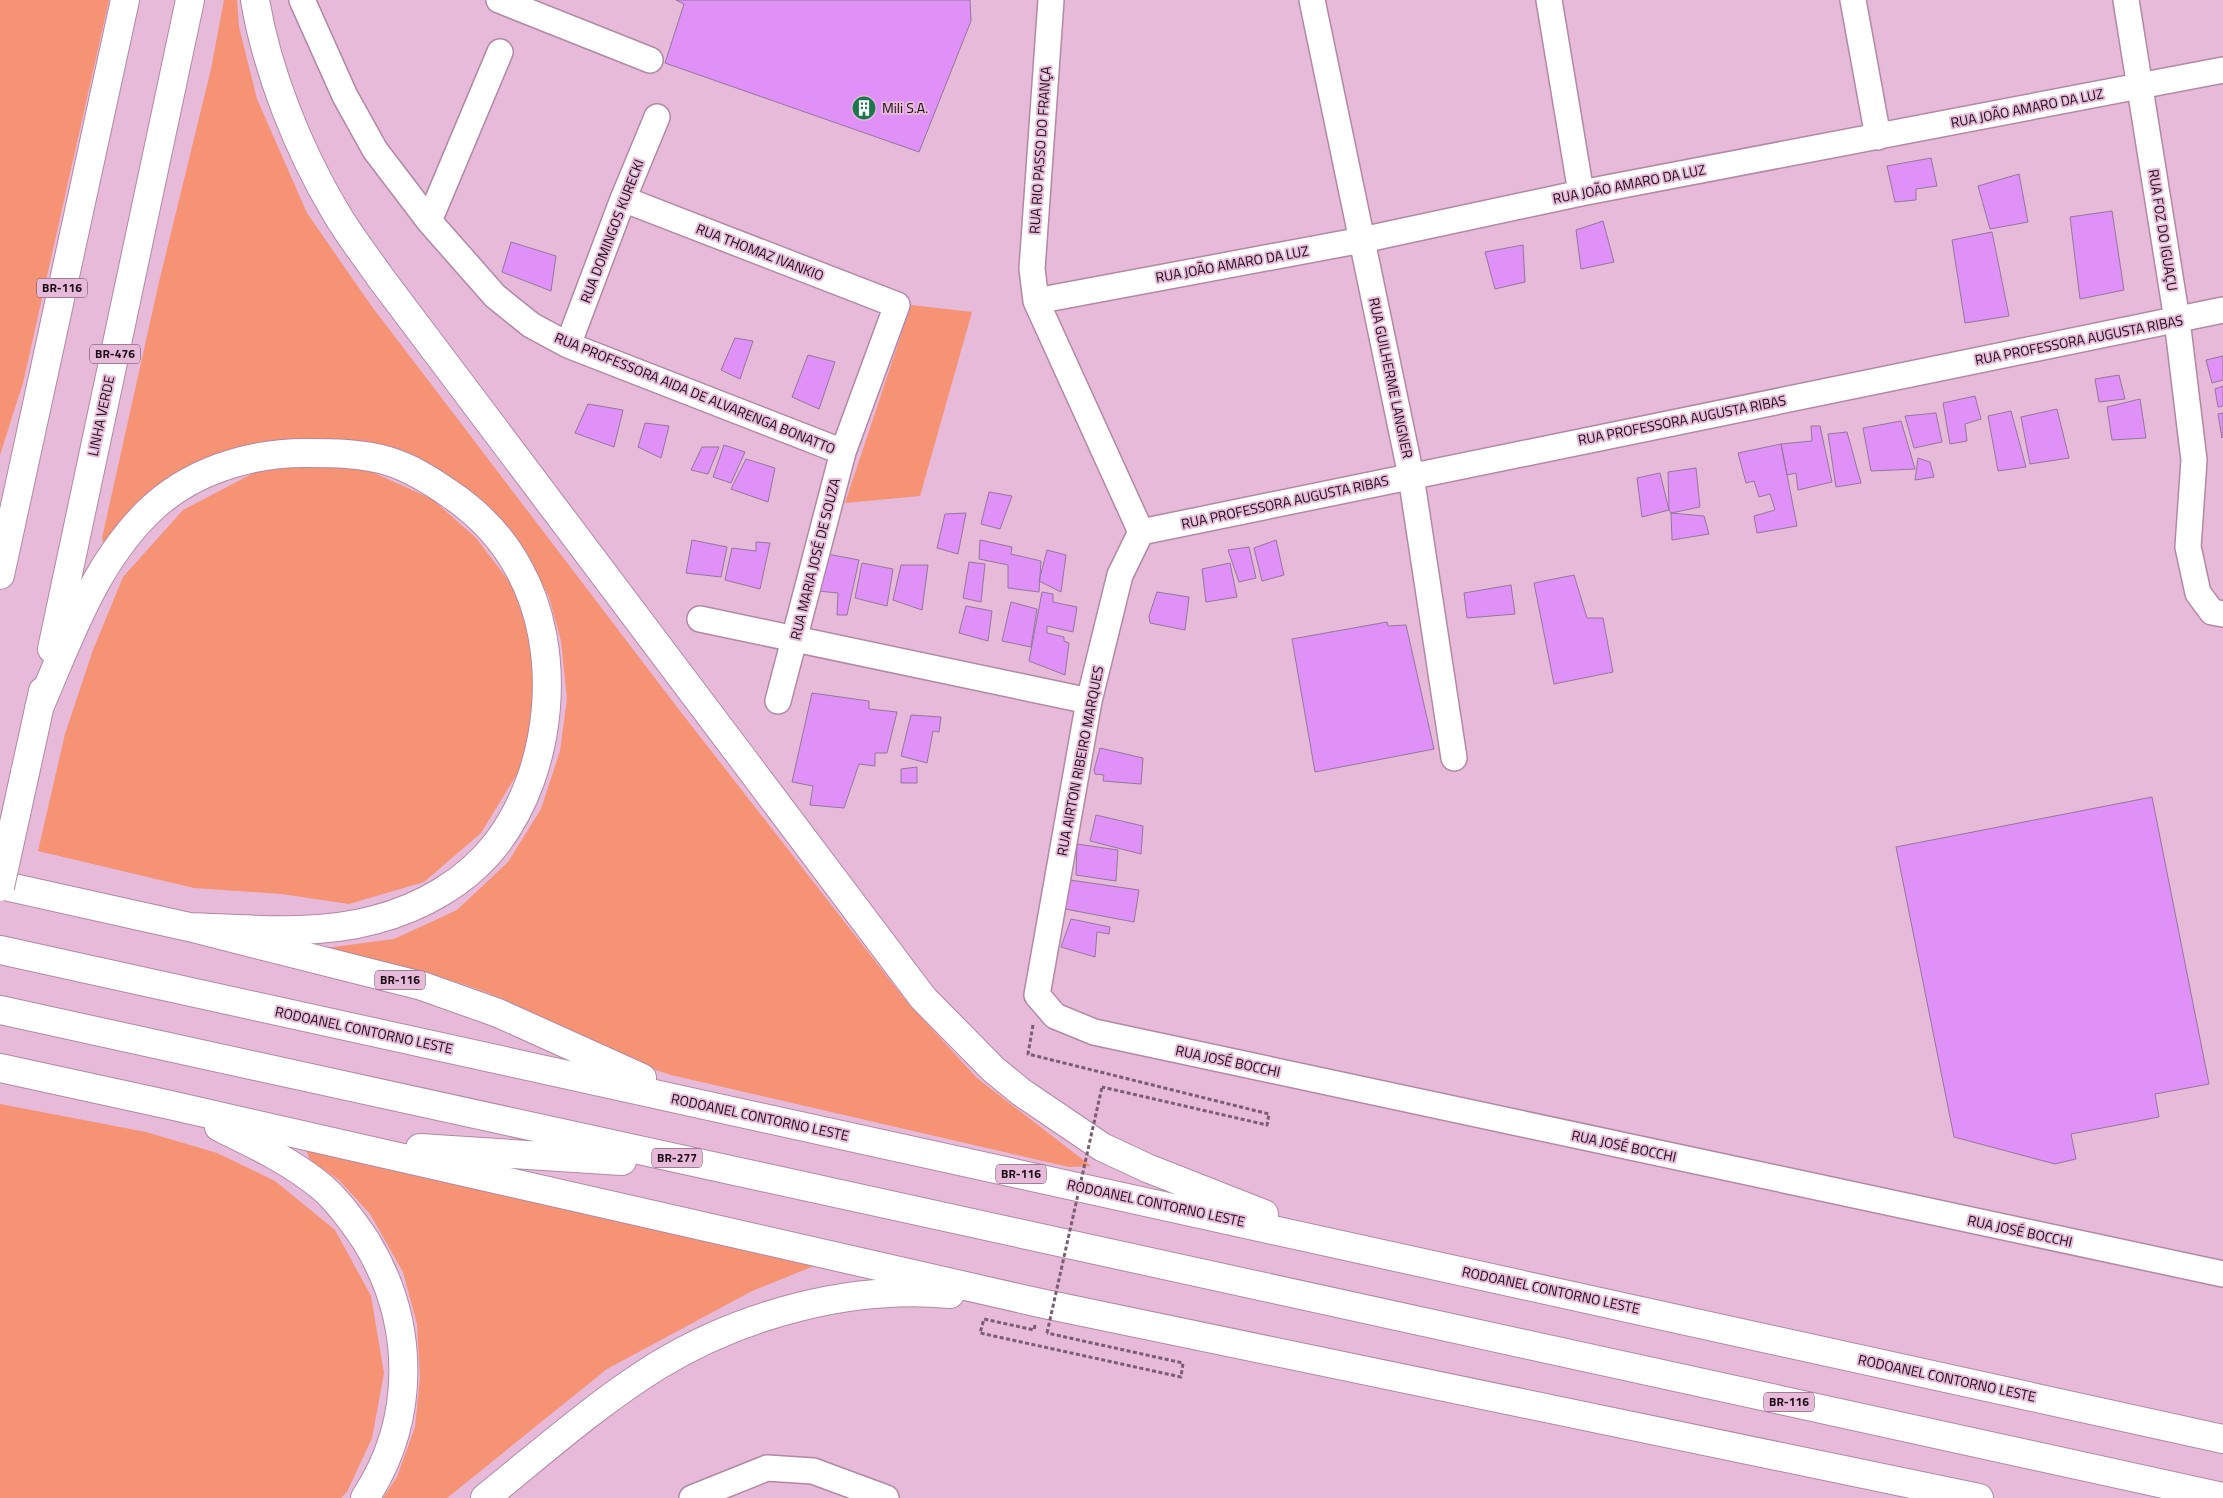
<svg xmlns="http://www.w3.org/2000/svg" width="2223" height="1498" font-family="'Titillium Web',sans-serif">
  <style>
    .green { fill: #f59374 }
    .building { fill: #e091f8; stroke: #93779c }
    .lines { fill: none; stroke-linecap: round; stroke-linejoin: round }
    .minor-casing { stroke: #b288a5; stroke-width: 28 }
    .highway-casing { stroke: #b288a5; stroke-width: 30 }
    .path { stroke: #7a5d71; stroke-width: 3; stroke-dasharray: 4 2.5; stroke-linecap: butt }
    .minor { stroke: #fff; stroke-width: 25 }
    .highway { stroke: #fff; stroke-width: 28 }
    .highway-bridge-casing { stroke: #b288a5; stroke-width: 30; stroke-linecap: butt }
    .path-bridge { stroke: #7a5d71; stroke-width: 3; stroke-dasharray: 4 2.5; stroke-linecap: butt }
    .highway-bridge { stroke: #fff; stroke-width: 28 }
    .labels { text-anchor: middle; stroke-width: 4; stroke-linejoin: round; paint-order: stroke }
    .shield { fill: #e6bad8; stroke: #594151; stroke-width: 1 }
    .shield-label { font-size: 12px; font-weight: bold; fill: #1c0d17 }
    .poi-label { font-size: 14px; fill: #1c0d17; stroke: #e6bad8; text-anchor: start }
    .street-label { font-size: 14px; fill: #1c0d17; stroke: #e6bad8 }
  </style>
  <rect width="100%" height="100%" fill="#e6bad8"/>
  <path class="green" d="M0,0h109l-86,383 -23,72z
    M224,0h13l2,27 18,72 50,114 63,91 310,407 227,291 70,76 114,88 -22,1 -398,-92c-65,-20 -120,-58 -183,-82 -55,-21 -113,-31 -170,-44l76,-10 63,-29 51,-48 33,-53 19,-58 7,-52 -6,-58 -12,-44 -25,-48 -36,-42 -44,-35 -56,-23 -222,31 -35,30 -27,36 -2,-8 57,-256 52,-213z
    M911,305l61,7 -52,184 -75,7z
    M361,467l71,32 44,39 36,47 19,57 4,60 -13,64 -41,67 -57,49 -75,22 -67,-10 -88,-6 -156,-37 27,-117 28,-84 30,-73 60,-67 80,-42z
    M0,1104l146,28 71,21 58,28 60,49 36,66 13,77 -12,65 -25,54 -6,6h-341z
    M306,1150l14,4 494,112 -62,25 -145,78 -160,129h-64l14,-21 18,-50 5,-50 -3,-53 -14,-52 -33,-58 -31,-34 -29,-20z"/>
  <path class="building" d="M676,0h294l1,21 -52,131 -254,-89 19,-59z
    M1931,158l6,28 -21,3v11l-21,2 -8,-36z
    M2019,174l9,48 -38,7 -12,-43z
    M2112,211l12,79 -44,9 -10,-82z
    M1603,221l11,41 -33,7 -5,-39z
    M1992,232l17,84 -44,7 -13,-83z
    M511,242l45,14 -5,35 -49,-19z
    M1523,245l2,37 -30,7 -10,-37z
    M735,338l18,3 -13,38 -19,-9z
    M808,355l27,7 -16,47 -27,-12z
    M2223,356v24l-11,3 -6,-23z
    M2119,375l6,24 -26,3 -4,-23z
    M2223,386v20l-5,1 -3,-18z
    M1975,396l6,23 -16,5 2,17 -17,3 -7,-41z
    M2140,399l6,39 -34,2 -5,-33z
    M588,404l35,6 -9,37 -39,-14z
    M2057,409l12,49 -39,6 -9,-47z
    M2011,411l15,56 -28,4 -10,-55z
    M1936,413l6,29 -28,6 -9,-32z
    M2223,413v24l-1,1 -4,-24z
    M1901,421l14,48 -44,2 -8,-43z
    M645,423l24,3 -8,32 -23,-11z
    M1811,426h9l12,56 -34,8 -2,-17 -9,2 -6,-31 31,-3z
    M1847,432l14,51 -25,4 -8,-53z
    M1781,444l16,82 -40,7 -3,-17 21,-6 -5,-16 -11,3 -5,-16 -8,2 -8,-30z
    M724,445l21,7 -14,31 -18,-6z
    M702,447h17l-11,27 -17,-4z
    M1918,458l12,4 4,15 -19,3z
    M746,459l29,9 -7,34 -37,-13z
    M1696,468l4,39 -29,6 -2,-3 -1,-38z
    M1660,473l9,37 -27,7 -5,-39z
    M989,492l23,4 -12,33 -19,-5z
    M966,513l-8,41 -21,-6 8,-34z
    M1671,513l33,3 5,18 -37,6z
    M692,540l35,7 -6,30 -35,-4z
    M980,540l32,7 -1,7 30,7 -2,31 -31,-4v-23l-29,-6z
    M1276,540l8,35 -22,6 -8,-33z
    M756,542l14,1 -10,46 -35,-9 7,-32 24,3z
    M1249,547l7,31 -17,4 -11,-32z
    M1047,550l19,5 -5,37 -22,-11z
    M827,554l32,6 -12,55h-10l1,-22 -20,-2z
    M969,562l16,2 -4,38 -18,-4z
    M862,563l31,6 -6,37 -32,-8z
    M1230,563l7,34 -31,5 -4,-33z
    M901,565h27l-6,45 -29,-10z
    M1574,575l13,43h16l10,54 -59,12 -20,-101z
    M1511,585l4,29 -48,4 -3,-25z
    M1042,592l11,2v8l24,5 -4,25 -26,-6v7l17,4v4l5,2 -4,32 -36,-14z
    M1157,592l32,5 -4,33 -35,-7 -1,-7z
    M1011,602l26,7 -6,38 -29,-6z
    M966,606l26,5 -4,30 -29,-8z
    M1387,622l1,4 18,-1 28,124 -119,23 -23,-133z
    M812,693l57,8v8l28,3 -10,41h-12v13l-16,-2 -15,44 -34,-3 3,-19 -21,-4z
    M911,715l30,2 -2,15 -6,-1 -6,32 -26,-7z
    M1100,748l43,10 -2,26 -38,-3 1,-6 -9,-1 -1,-4z
    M917,767v16h-16v-14z
    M2152,797l57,287 -54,10 4,23 -88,17 5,25 -21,5 -101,-27 -58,-290z
    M1096,815l47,11 -2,28 -51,-13z
    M1077,844l41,6 -2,31 -40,-6z
    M1070,880l69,10 -5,32 -69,-13z
    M1071,919l39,8 -1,7 -12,-2 -2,25 -34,-10z"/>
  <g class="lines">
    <defs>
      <path id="minor" d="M302,0l43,96 30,54 54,71 66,75 36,29 37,20 275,107
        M499,0l151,60
        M1051,0l-19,269 4,32 105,231
        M1312,0l99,476 43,282
        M1549,0l32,193
        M1853,0l25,137
        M2126,0l51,320 17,140 -6,87 10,46 14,19 11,2
        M623,199l274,106 -54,147 -65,249
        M429,221l71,-169
        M1036,301l326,-61 219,-47 642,-123
        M568,345l55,-146 34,-82
        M1141,532l-21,43 -31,126 -52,294 18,21 39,16 1129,242
        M1141,532l1082,-222
        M700,619l389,82
        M692,1498l75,-30 46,3 73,27"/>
      <path id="highway" d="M255,0c12,71 43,149 80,211 13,23 30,44 45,66l543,721 70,71 28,23 81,55 45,21 117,46
        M0,575l125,-575
        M52,649l138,-649
        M39,708c30,-69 54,-141 108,-195 41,-41 101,-60 158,-60 28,0 56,0 83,8 23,7 42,19 62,33 28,19 53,45 69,75 45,81 34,200 -22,274 -30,39 -76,65 -123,77 -59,16 -125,9 -185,7
        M25,773l18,-82
        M0,885l189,42 233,59 76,27 144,65
        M0,950l2223,489
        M0,1010l2223,487
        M0,1068l170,37 870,198 939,195
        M219,1127c37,18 73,35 104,61 17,15 31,35 43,53 49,80 51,178 -1,257
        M420,1148l202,13
        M485,1498c56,-45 111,-94 172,-132 85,-52 194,-81 293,-72"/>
    </defs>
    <use href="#minor" class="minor-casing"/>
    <use href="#highway" class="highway-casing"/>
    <path class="path" d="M1033,1025l-5,29 241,60 -2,11 -165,-38
      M1035,1325l-1,5 -50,-11 -4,14 201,44 2,-14 -136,-30"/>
    <use href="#minor" class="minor"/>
    <use href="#highway" class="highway"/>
    <defs>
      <path id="highway-bridge" d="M0,887l25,-114"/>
    </defs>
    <use href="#highway-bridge" class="highway-bridge-casing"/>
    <path class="path-bridge" d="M1047,1333l55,-246"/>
    <use href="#highway-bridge" class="highway-bridge"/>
  </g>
  <defs>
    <symbol id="building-disc" viewBox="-11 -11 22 22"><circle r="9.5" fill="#1a774c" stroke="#e6bad8"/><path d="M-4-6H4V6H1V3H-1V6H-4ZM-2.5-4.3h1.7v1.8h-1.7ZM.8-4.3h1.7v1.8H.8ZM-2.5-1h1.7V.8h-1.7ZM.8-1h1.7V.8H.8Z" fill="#fff"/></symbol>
  </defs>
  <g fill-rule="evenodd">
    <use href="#building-disc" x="850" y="94" width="28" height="28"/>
  </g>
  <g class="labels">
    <g class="shield">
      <rect x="37" y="278.5" width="50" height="19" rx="4"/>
      <rect x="90" y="344.5" width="50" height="19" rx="4"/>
      <rect x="375" y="970.5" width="50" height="19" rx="4"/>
      <rect x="652" y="1148.5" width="50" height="19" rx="4"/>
      <rect x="996" y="1164.5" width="50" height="19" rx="4"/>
      <rect x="1764" y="1392.5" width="50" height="19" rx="4"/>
    </g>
    <g class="shield-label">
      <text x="62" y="292">BR-116</text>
      <text x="115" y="358">BR-476</text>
      <text x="400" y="984">BR-116</text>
      <text x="677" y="1162">BR-277</text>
      <text x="1021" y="1178">BR-116</text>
      <text x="1789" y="1406">BR-116</text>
    </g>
    <g class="poi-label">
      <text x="882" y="113">Mili S.A.</text>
    </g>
    <g class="street-label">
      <text transform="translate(2027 108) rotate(-11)" y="5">RUA JOÃO AMARO DA LUZ</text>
      <text transform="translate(1040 150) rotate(-86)" y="5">RUA RIO PASSO DO FRANÇA</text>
      <text transform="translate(1629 184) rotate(-11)" y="5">RUA JOÃO AMARO DA LUZ</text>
      <text transform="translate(2163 230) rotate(81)" y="5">RUA FOZ DO IGUAÇU</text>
      <text transform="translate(612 231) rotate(-69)" y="5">RUA DOMINGOS KURECKI</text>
      <text transform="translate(760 252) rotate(21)" y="5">RUA THOMAZ IVANKIO</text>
      <text transform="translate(1232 264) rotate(-10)" y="5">RUA JOÃO AMARO DA LUZ</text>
      <text transform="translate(2079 340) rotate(-11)" y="5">RUA PROFESSORA AUGUSTA RIBAS</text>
      <text transform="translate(1391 378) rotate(78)" y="5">RUA GUILHERME LANGNER</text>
      <text transform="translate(695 393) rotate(22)" y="5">RUA PROFESSORA AIDA DE ALVARENGA BONATTO</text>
      <text transform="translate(101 416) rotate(-78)" y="5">LINHA VERDE</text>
      <text transform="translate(1682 420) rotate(-11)" y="5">RUA PROFESSORA AUGUSTA RIBAS</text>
      <text transform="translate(1285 502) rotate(-12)" y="5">RUA PROFESSORA AUGUSTA RIBAS</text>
      <text transform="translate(815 559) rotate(-76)" y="5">RUA MARIA JOSÉ DE SOUZA</text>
      <text transform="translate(1080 761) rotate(-79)" y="5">RUA AIRTON RIBEIRO MARQUES</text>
      <text transform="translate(364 1030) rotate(12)" y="5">RODOANEL CONTORNO LESTE</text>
      <text transform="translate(1228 1061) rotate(12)" y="5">RUA JOSÉ BOCCHI</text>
      <text transform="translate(760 1117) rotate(12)" y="5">RODOANEL CONTORNO LESTE</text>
      <text transform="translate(1624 1146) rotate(12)" y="5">RUA JOSÉ BOCCHI</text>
      <text transform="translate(1156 1203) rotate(12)" y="5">RODOANEL CONTORNO LESTE</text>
      <text transform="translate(2020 1231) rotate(12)" y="5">RUA JOSÉ BOCCHI</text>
      <text transform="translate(1551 1290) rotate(12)" y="5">RODOANEL CONTORNO LESTE</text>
      <text transform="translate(1947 1378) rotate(12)" y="5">RODOANEL CONTORNO LESTE</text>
    </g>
  </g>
</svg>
